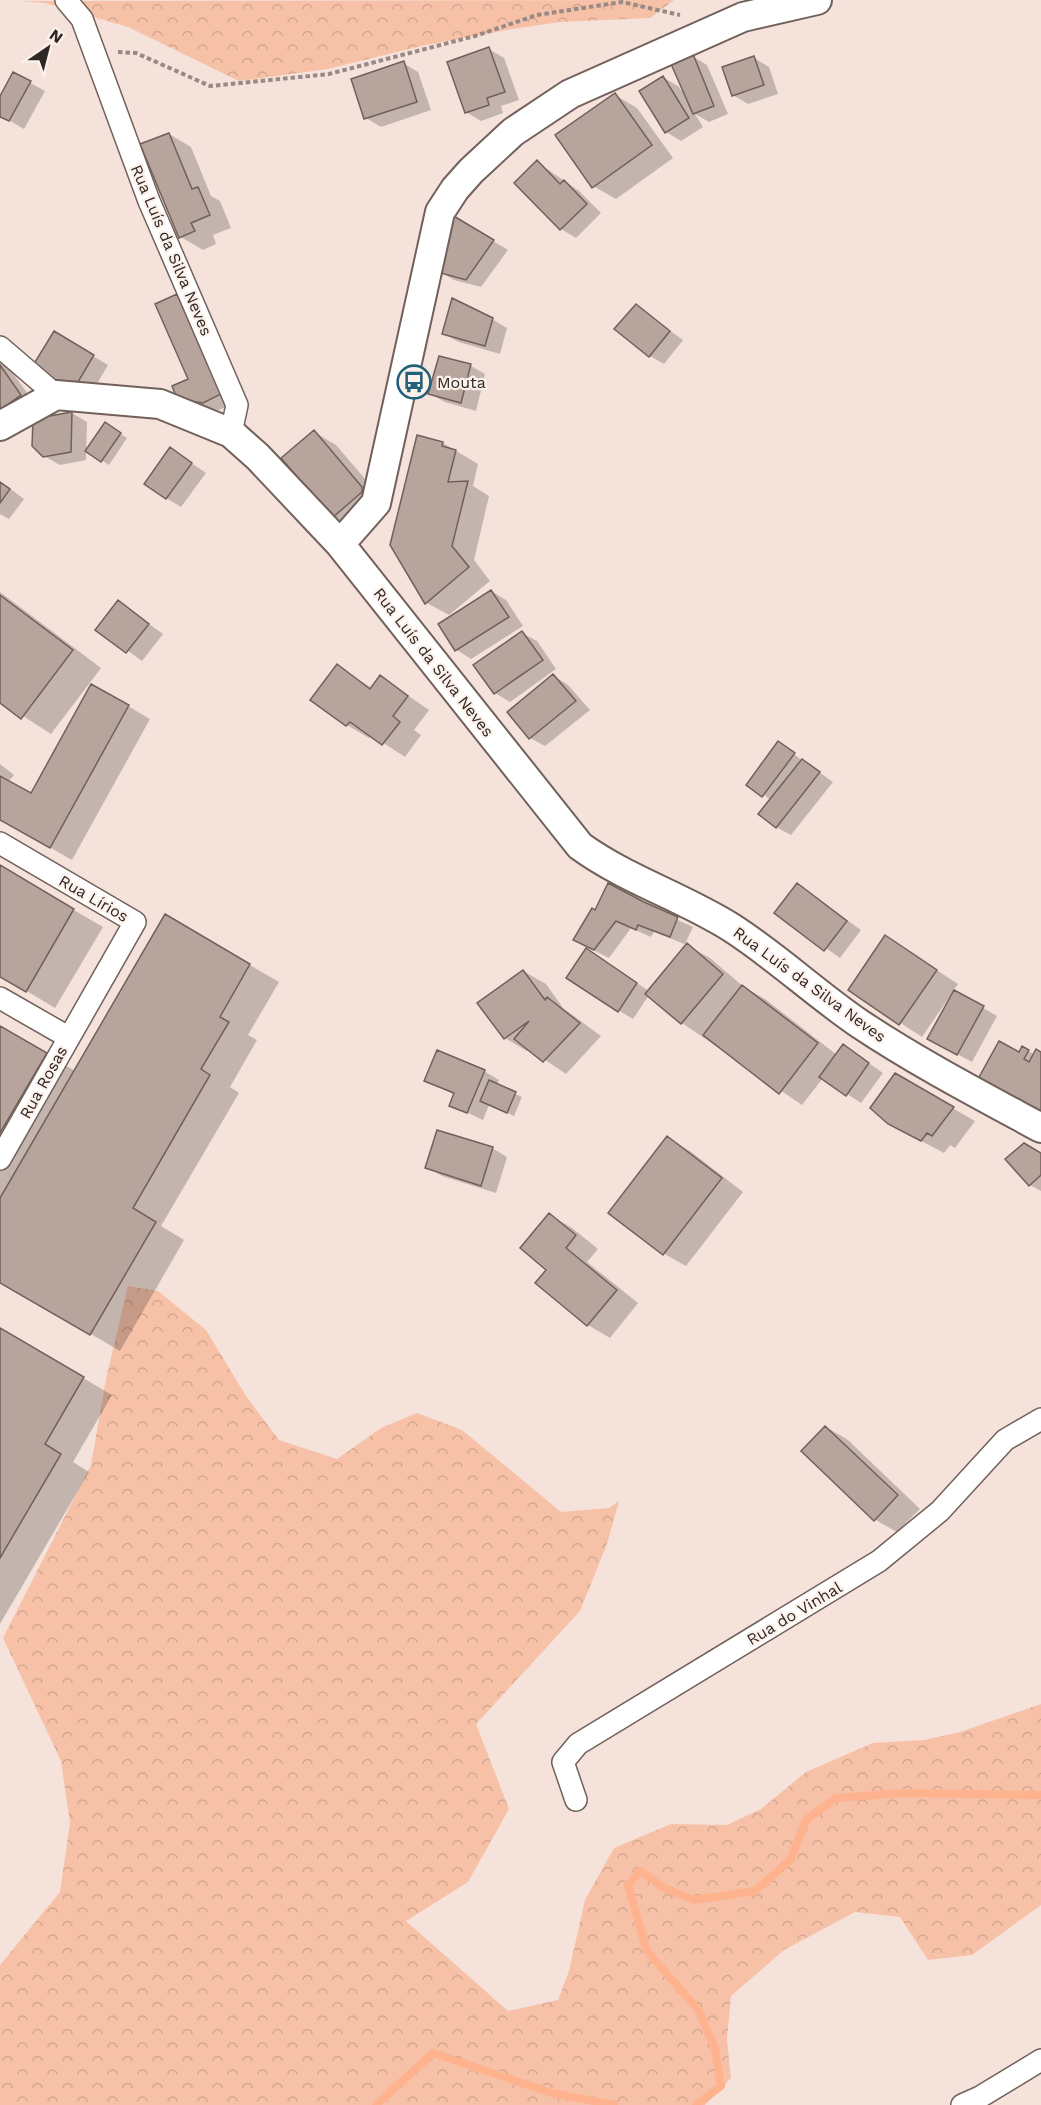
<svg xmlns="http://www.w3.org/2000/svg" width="1041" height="2105" font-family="'Work Sans',sans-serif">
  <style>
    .forest { fill: url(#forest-crowns) }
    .shadow { fill: #0003 }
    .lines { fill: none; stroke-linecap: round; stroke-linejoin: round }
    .stream { stroke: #feb28e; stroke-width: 8 }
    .building { fill: #b7a59d; stroke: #706059; stroke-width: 1.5 }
    .street-casing { stroke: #71615a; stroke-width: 24 }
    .secondary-casing { stroke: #71615a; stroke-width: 32 }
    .path { stroke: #978984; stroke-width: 4; stroke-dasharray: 4.5 3; stroke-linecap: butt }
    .street { stroke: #fff; stroke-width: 21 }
    .secondary { stroke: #fff; stroke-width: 28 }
    .labels { text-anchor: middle; stroke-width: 4.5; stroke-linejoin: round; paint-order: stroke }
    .street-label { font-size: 16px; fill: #2e2724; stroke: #fdf1ec }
    .poi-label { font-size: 16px; fill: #2e2724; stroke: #fdf1ec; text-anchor: start }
  </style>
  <defs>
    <pattern id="forest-crowns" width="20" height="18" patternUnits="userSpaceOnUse" patternTransform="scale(1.5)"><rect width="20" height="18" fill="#f7c1a8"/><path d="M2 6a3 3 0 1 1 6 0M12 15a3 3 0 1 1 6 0" fill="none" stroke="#d4a690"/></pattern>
  </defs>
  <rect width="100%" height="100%" fill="#f5e2da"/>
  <path class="forest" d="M674,0l-24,18 -90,4 -47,7 -92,17 -93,23 -89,12 -111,-54 -83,-24 -26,-2z
    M128,1286l30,5 48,39 40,66 33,44 58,19 44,-31 36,-15 45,17 99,82 48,-4 10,-7 -12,43 -27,67 -104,113 33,85 -41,73 -62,39 102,90 50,-11 11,-29 16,-71 29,-52 57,-24 56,1 34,-16 45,-37 67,-29 51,-3 36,-8 81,-28v201l-69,50 -44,5 -28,-43 -45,-5 -71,38 -53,46 -4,43 4,39 -26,27h-705v-140l60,-73 10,-69 -9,-62 -58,-123 88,-173 15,-86z"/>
  <path class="shadow" d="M489,49l15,9 15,42 -18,6 2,7 -22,8 -15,-9z
    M692,56l15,9 21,49 -19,8 -14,-8 8,13 -22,14 -15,-9 -2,-54 14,8 8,10z
    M754,58l15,9 9,27 -30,10 -15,-9z
    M403,63l15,9 13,38 -50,17 -15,-9 -13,-38z
    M14,74l31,17 -21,38 -24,-14v-16z
    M615,95l22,13 36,50 -57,41 -23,-13z
    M169,134l22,13 20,49 9,5 11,27 -18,7 3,9 -13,6 -22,-13z
    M537,162l42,29 22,22 -25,25 -15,-9z
    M453,217l55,33 -27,37 -27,-7 -15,-9z
    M176,295l15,9 44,99 -16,7 -25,-3 -15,-9 11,-18z
    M636,306l47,34 -19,24 -14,-8z
    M492,319l15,9 -7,26 -41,-12 -15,-8z
    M54,333l54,32 -20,34 -54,-32z
    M440,357l31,9 14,8 -9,37 -31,-9 -15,-8z
    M0,363l10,6 25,35 -35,11z
    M72,413l15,9 -1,38 -26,5 -16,-9z
    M112,428l15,10 -18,27 -22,-14z
    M314,432l22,13 48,56 -29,29 -22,-13z
    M443,443l35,21 -5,22 16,10 -15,64 16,21 -41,34 -22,-12 -36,-58z
    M171,449l35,24 -25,34 -15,-9z
    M0,481l24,18 -15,20 -9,-5z
    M491,591l15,9 17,26 -52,33 -14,-9 -17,-25z
    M0,592l101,76 -50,66 -51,-33z
    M118,602l45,32 -21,27 -44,-32z
    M522,633l15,8 19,28 -46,33 -15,-9z
    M337,666l35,22 9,-11 48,33 -15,20 7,5 -16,22 -34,-22 -2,3 -22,-13 -35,-25z
    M554,676l14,9 22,25 -45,36 -15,-8 -21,-26z
    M128,706l22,13 -78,141 -72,-41v-55l14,11 -6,7 23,13z
    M778,743l55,39 -42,53 -15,-8 -5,-27 -23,-16z
    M0,867l103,60 -48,81 -55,-33z
    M798,885l63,45 -21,28 -64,-45z
    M643,904l50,23 -8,17 25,14 35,30 20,11 72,56 7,-9 39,27 -22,30 -38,-25 -21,27 -120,-82 -33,-28 -16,24 -15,-9 -17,-51 48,32 38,-46 -33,-13 -3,5 -20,-9 -22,30 -20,-10 7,-36z
    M166,916l113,66 -31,53 9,5 -27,47 9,6 -78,133 23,14 -64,111 -120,-70v-254l75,44z
    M886,937l72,47 -5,7 44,25 -25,46 -28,-15 8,-54 -30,44 -72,-47z
    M523,971l23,13 17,24 38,28 -35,38 -37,-25 -2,2 -22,-13z
    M1023,1048l12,7 6,-2v61l-22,-60z
    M484,1071l15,9 -2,5 25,12 -8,19 -25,-11 -6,15 -32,-15 4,-10 -29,-15z
    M895,1075l80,46 -20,27 -5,-3 -6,8 -32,-17z
    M668,1138l22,13 53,41 -57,74 -23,-13z
    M492,1148l15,9 -11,36 -54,-17 -15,-9z
    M1041,1155v36l-11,-6z
    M550,1215l22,13 26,21 -11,13 51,41 -28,35 -22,-13 -40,-55z
    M0,1329l112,66 -39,67 16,10 -89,152z
    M826,1427l22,13 72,69 -23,23 -23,-13z"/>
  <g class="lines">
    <path class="stream" d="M376,2105l57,-52 119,40 62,12
      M696,2105l25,-19 -6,-37 -16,-38 -52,-60 -19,-66 12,-14 24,17 30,12 61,-9 36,-32 15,-39 30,-22 68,-5 137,2"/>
  </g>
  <path class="building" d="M489,47l16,45 -18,6 2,7 -24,8 -18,-51z
    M693,54l21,52 -21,8 -22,-50z
    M754,56l10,29 -32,11 -10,-29z
    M404,61l13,41 -53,17 -13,-40z
    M13,72l18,9 -22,40 -9,-4v-21z
    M663,76l26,42 -24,15 -26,-42z
    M615,93l37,52 -60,43 -37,-53z
    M169,133l23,56 6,-2 12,28 -19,8 4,8 -16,7 -39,-94z
    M537,160l23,24 4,-4 23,24 -27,26 -46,-47z
    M452,215l42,25 -28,40 -29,-8z
    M177,294l44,100 -18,9 -26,-4 -5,-13 16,-7 -33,-75z
    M452,298l41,20 -8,28 -43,-12z
    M636,304l34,27 -21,26 -35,-28z
    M54,331l40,24 -22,37 -40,-25z
    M439,356l32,8 -10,39 -33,-9z
    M0,365l21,30 -21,15z
    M72,412l-1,40 -28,5 -11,-11 1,-27z
    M105,422l16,11 -20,29 -16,-11z
    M314,430l48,57v5l-30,26 -51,-60z
    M417,435l26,7 -1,4 14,4 -8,32 20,-1 -16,65 17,21 -44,37 -35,-59z
    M170,447l22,16 -26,36 -22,-15z
    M0,482l10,7 -10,14z
    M491,590l18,27 -54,34 -17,-27z
    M0,595l73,55 -52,69 -21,-16z
    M118,600l31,24 -23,29 -31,-23z
    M522,631l21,29 -49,34 -21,-29z
    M337,664l33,25 10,-14 28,21 -15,20 7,6 -18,23 -32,-23 -4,4 -36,-26z
    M553,674l23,27 -47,38 -22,-27z
    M91,684l38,21 -79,143 -50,-28v-44l31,17z
    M778,741l17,12 -33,44 -16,-12z
    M802,759l18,13 -44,56 -18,-14z
    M0,865l74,44 -48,83 -26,-15z
    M608,883l36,19 34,15 -8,20 -32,-12 -2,5 -20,-9 -22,29 -21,-10 19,-32 3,2z
    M797,883l50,38 -23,30 -50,-38z
    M165,914l85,50 -30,53 9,5 -28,47 9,6 -77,133 23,14 -66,113 -90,-52v-85z
    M885,935l52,35 -38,55 -51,-35z
    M687,943l36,31 -42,50 -36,-30z
    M586,948l51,35 -19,29 -52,-34z
    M523,970l22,30 2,-3 33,26 -37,39 -29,-23 15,-18 -25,18 -27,-36z
    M742,985l76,58 -39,51 -76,-59z
    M954,990l30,16 -27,49 -30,-16z
    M0,1026l47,27 -47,80z
    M999,1041l20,11 3,-6 7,4 -5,9 5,3 7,-13 5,3v63l-63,-36z
    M843,1044l26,19 -23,33 -27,-19z
    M437,1050l48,20 -18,43 -18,-7 5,-13 -30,-12z
    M895,1073l59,34 -22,29 -5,-3 -6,8 -33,-17 -18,-16z
    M489,1080l27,12 -9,21 -27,-12z
    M437,1130l56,17 -12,39 -56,-18z
    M667,1136l55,42 -59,77 -55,-42z
    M1024,1143l17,10v22l-12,11 -24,-27z
    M549,1213l27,22 -10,13 51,42 -30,36 -52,-43 11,-13 -26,-22z
    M0,1328l84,49 -39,67 16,10 -61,104z
    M825,1426l73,69 -24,26 -73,-70z"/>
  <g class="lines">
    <defs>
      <path id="street" d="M66,0l16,19 67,182 88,204 -6,28
        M0,347l56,48
        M0,843l135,79 -135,237
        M0,998l68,39
        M576,1800l-13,-38 15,-18 301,-183 61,-50 65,-71 36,-21
        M962,2105l18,-8 61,-37"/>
      <path id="secondary" d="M0,426l56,-31 104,9 71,29 27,24 82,87 240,302c47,34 103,51 152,82 45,29 84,66 128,96 57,38 120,71 181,104
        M340,544l36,-41 64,-291 15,-23 16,-18 42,-39 57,-38 173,-77 74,-17"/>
    </defs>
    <use href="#street" class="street-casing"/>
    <use href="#secondary" class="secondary-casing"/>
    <path class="path" d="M118,52l18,1 74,33 119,-12 146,-38 62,-21 85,-13 58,13"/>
    <use href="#street" class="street"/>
    <use href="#secondary" class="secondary"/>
  </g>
  <defs>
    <symbol id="bus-ring" viewBox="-11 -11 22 22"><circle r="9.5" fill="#fdf1ec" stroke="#236178" stroke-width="1.5"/><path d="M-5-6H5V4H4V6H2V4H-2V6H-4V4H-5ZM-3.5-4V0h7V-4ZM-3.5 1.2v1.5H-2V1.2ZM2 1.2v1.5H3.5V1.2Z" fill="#236178"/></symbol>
  </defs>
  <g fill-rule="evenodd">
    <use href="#bus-ring" x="395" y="363" width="38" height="38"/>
  </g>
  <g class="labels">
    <g class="street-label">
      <text transform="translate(172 250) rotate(67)" y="6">Rua Luís da Silva Neves</text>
      <text transform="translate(434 662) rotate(52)" y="6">Rua Luís da Silva Neves</text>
      <text transform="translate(94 898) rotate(30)" y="6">Rua Lírios</text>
      <text transform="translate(810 984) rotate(36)" y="6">Rua Luís da Silva Neves</text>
      <text transform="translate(43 1082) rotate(-61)" y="6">Rua Rosas</text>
      <text transform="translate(794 1613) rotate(-31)" y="6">Rua do Vinhal</text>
    </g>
    <g class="poi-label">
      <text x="437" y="388">Mouta</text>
    </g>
  </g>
  <g transform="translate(48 48) rotate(35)" stroke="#fdf1ec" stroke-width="4.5" paint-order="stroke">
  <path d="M0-4.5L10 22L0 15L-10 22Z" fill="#2e2724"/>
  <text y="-9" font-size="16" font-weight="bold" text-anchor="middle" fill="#2e2724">N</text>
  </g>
</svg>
